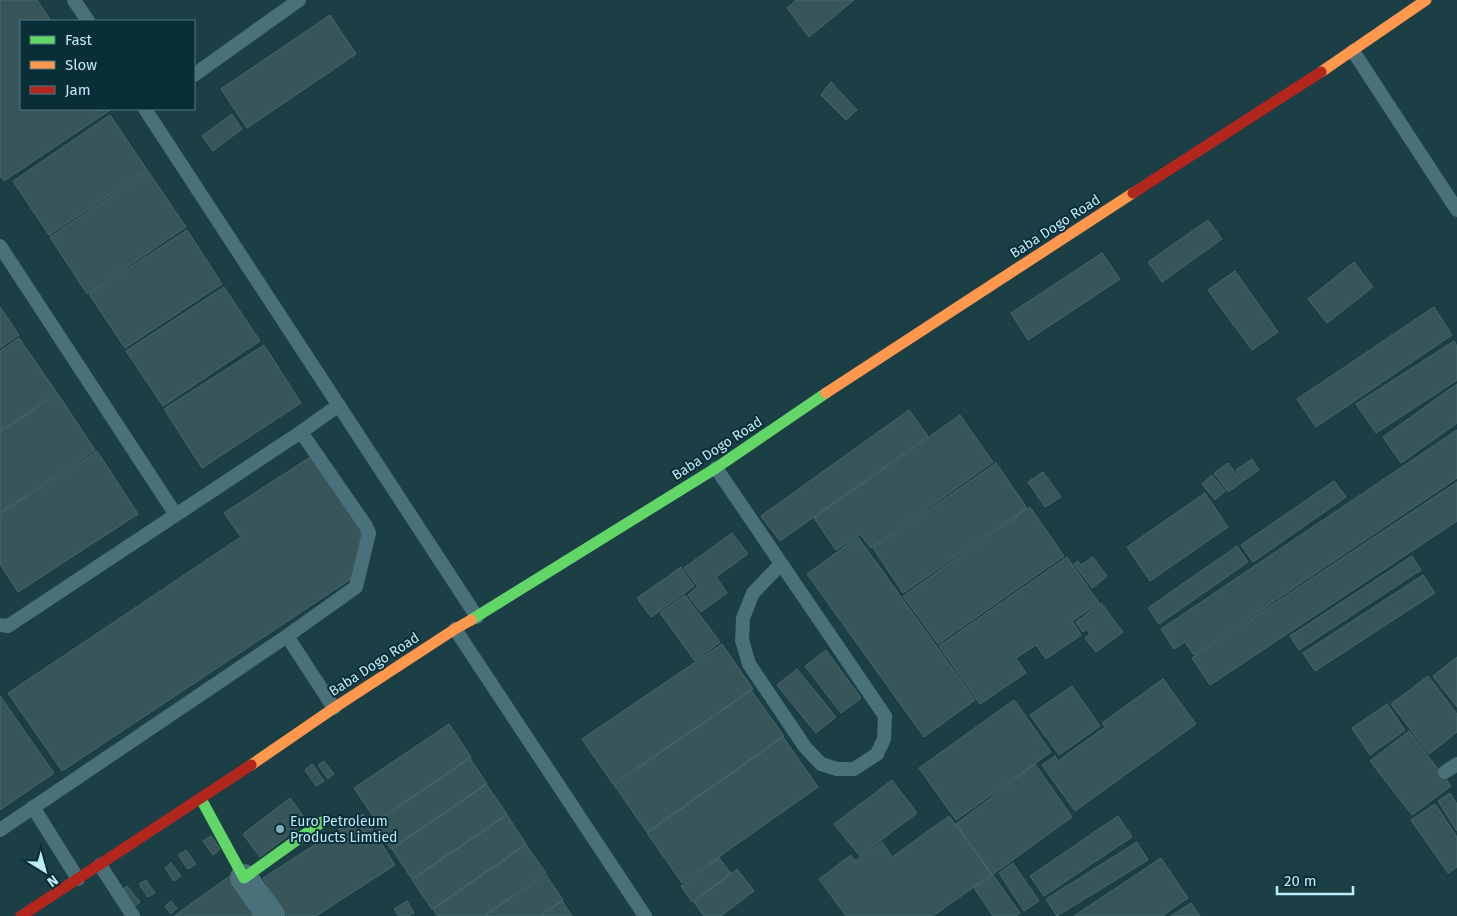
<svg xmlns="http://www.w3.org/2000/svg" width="1457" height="916" font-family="'Fira Sans',sans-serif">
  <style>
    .building { fill: #38565a; stroke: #45686c }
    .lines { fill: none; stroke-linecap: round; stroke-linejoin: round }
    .lane { stroke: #4a7079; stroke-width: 14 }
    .street { stroke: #4a7079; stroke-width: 28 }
    .fast { stroke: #63d668; stroke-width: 11 }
    .slow { stroke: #ff974d; stroke-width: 11 }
    .jam { stroke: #b3261e; stroke-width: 11 }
    .poi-dot { fill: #83afb9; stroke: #0a2e37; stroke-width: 2 }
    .labels { text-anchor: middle; stroke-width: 4; stroke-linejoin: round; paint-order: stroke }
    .street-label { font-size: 14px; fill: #baebf7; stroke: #0a2e37 }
    .poi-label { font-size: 14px; fill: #baebf7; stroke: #0a2e37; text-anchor: start }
  </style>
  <rect width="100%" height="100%" fill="#1c3f46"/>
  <path class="building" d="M0,0h37l14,21h-30v88l89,1 -106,71 -4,-5z
    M796,0h58l-45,37 -22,-29z
    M330,15l26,39 -109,74 -26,-39z
    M831,82l26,28 -11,10 -25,-25z
    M232,114l10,15 -29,22 -11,-15z
    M110,115l37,55 -98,65 -36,-54z
    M148,171l38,56 -99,67 -37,-57z
    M1208,220l14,19 -60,43 -14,-20z
    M187,230l35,54 -97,64 -36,-54z
    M1102,253l18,26 -92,61 -17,-27z
    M1354,262l19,25 -46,36 -19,-24z
    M1235,271l43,61 -26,18 -44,-60z
    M224,287l36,54 -97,65 -37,-55z
    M0,307l19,28 -19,13z
    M1434,307l18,28 -136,92 -19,-28z
    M19,338l38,55 -57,38v-80z
    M1454,341l3,5v34l-81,53 -20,-29z
    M264,345l37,58 -99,65 -38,-59z
    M1457,384v39l-56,40 -18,-26z
    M58,394l37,56 -95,63v-81z
    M909,410l19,26 -148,105 -19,-25z
    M960,415l33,47 -122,86 -11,-14 -24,16 -22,-32z
    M1457,430v48l-263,177 -9,-13 -11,7 -13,-20z
    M97,451l41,63 -120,78 -18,-28v-50z
    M315,454l50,80 -11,43 -292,194 -54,-78 233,-156 -17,-24z
    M1252,459l7,11 -16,11 -7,-11z
    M996,463l31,45 -124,85 -30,-45z
    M1228,463l14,19 -14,10 -14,-19z
    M1043,472l18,25 -16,10 -17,-25z
    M1212,475l13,16 -10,9 -13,-16z
    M1334,481l12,16 -93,65 -12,-17z
    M1457,482v39l-247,164 -18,-27z
    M1205,493l23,34 -78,54 -23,-34z
    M1030,507l34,49 -126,88 -35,-48z
    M732,533l16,21 -32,23 11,16 -26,19 -13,-17 10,-8 -14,-19z
    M858,537l117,163 -51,37 -117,-163z
    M1237,546l11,16 -89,62 -11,-16z
    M1412,556l9,14 -122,80 -9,-14z
    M1067,557l32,46 -27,18 9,14 -35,24 -10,-14 -20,13 10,15 -46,31 -41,-58z
    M1093,557l14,19 -15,12 -18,-24 4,-3 3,4z
    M681,567l13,19 -43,31 -14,-19z
    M1423,575l12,18 -120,78 -12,-18z
    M685,595l35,47 -25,19 -35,-48z
    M1101,603l22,29 -27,20 -11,-14 5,-4 -4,-5 -3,3 -7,-10z
    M722,644l31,45 -140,95 -31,-45z
    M826,650l35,48 -20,15 -36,-47z
    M1457,657v50l-24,-31z
    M797,669l39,48 -20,16 -39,-48z
    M1428,676l29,38v18l-28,22 -38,-50z
    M1163,679l33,45 -121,87 -33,-46 13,-9 3,5 47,-34 -3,-4z
    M1072,686l28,40 -41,29 -29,-40z
    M751,690l33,46 -137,96 -33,-47z
    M0,696l54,77 -54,37z
    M1014,700l37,52 -95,68 -37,-52z
    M1387,704l18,26 -35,25 -18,-27z
    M449,724l22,33 -95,64 -22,-33z
    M1409,731l42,55 -39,29 -42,-54z
    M783,737l35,50 -136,96 -35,-50z
    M470,758l17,26 -96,65 -17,-25z
    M324,761l10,13 -6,5 -10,-14z
    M312,764l12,17 -8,5 -11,-16z
    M1035,764l37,53 -80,58 -36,-51z
    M892,780l25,33 -57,43 -26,-32z
    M486,784l21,30 -95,65 -20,-30z
    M1450,793l7,11v27l-19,-30z
    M290,798l17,23 -47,36 -17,-23z
    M1435,804l22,33v30l-9,6 -37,-53z
    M363,814l32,51 -79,51h-29l-24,-38z
    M507,815l19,29 -94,65 -20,-29z
    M949,816l43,58 -59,42h-87l-27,-37 32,-24 4,6 27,-19 10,15z
    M1118,816l14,21 -88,59 -14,-20z
    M211,836l9,13 -7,6 -10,-14z
    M1137,842l11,18 -91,56 -11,-17z
    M526,845l20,28 -63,43h-46l-4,-7z
    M186,850l10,14 -8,5 -10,-14z
    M719,858l12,15 -39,29 -11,-16z
    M1161,858l27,40 -26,18h-88z
    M171,863l10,13 -7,5 -9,-13z
    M1013,863l26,38 -15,10 -25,-38z
    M737,869l17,22 -33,25h-17l-10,-14z
    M546,875l17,25 -25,16h-54z
    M993,875l27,38 -4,3h-23l-19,-28z
    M230,876l29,40h-85z
    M146,880l9,13 -7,4 -9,-13z
    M127,886l13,16 -8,6 -13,-16z
    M171,901l6,7 -6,6 -6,-8z
    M407,901l7,12 -5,3h-10l-5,-7z
    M562,901l10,15h-32z
    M1191,903l9,13h-29z"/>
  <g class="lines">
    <path class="lane" d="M74,0l14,21
      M1353,51l104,159
      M194,75l105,-75
      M145,109l332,508
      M0,246l176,269
      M716,468l169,248 -1,23 -7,15 -23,15h-17l-16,-5 -16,-17 -56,-83 -7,-24 1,-22 10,-25 28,-29
      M0,625l8,1 293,-194 38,-27
      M455,629l190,287
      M287,636l47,72
      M1445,772l12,-8
      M33,807l45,72
      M0,830l287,-194 69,-49 13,-54 -3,-7 -65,-94
      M100,865l33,51"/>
    <path class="street" d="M244,878l27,38"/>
    <path class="fast" d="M471,620l245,-152 110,-75
      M201,799l43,79 78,-56"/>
    <path class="slow" d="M1321,72l105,-72
      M826,393l307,-200
      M251,765l83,-57 121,-79 16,-9"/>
    <path class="jam" d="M1133,193l188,-121
      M21,916l230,-151"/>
  </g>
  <circle class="poi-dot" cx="280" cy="829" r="5"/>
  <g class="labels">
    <g class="street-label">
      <text transform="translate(1055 226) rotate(-33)" y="5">Baba Dogo Road</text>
      <text transform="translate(717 448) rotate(-33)" y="5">Baba Dogo Road</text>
      <text transform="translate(374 664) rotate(-33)" y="5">Baba Dogo Road</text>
    </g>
    <g class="poi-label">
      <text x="290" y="826">Euro Petroleum<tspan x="290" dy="16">Products Limtied</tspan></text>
    </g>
  </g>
  <rect x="20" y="20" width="175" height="90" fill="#0a2e37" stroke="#507a84"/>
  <rect x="30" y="36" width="25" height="8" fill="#63d668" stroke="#507a84"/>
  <text x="65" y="45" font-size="15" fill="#baebf7">Fast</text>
  <rect x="30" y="61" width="25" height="8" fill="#ff974d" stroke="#507a84"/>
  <text x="65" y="70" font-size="15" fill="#baebf7">Slow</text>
  <rect x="30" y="86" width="25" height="8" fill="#b3261e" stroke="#507a84"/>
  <text x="65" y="95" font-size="15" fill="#baebf7">Jam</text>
  <g transform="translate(45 871) rotate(143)" stroke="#0a2e37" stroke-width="4" paint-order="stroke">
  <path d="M0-4L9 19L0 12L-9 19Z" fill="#baebf7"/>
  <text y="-8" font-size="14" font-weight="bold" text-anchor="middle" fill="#baebf7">N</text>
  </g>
  <path d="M1277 886v8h76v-8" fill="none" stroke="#baebf7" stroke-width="2.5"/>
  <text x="1284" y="886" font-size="15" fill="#baebf7" stroke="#0a2e37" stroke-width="4" paint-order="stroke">20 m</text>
</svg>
